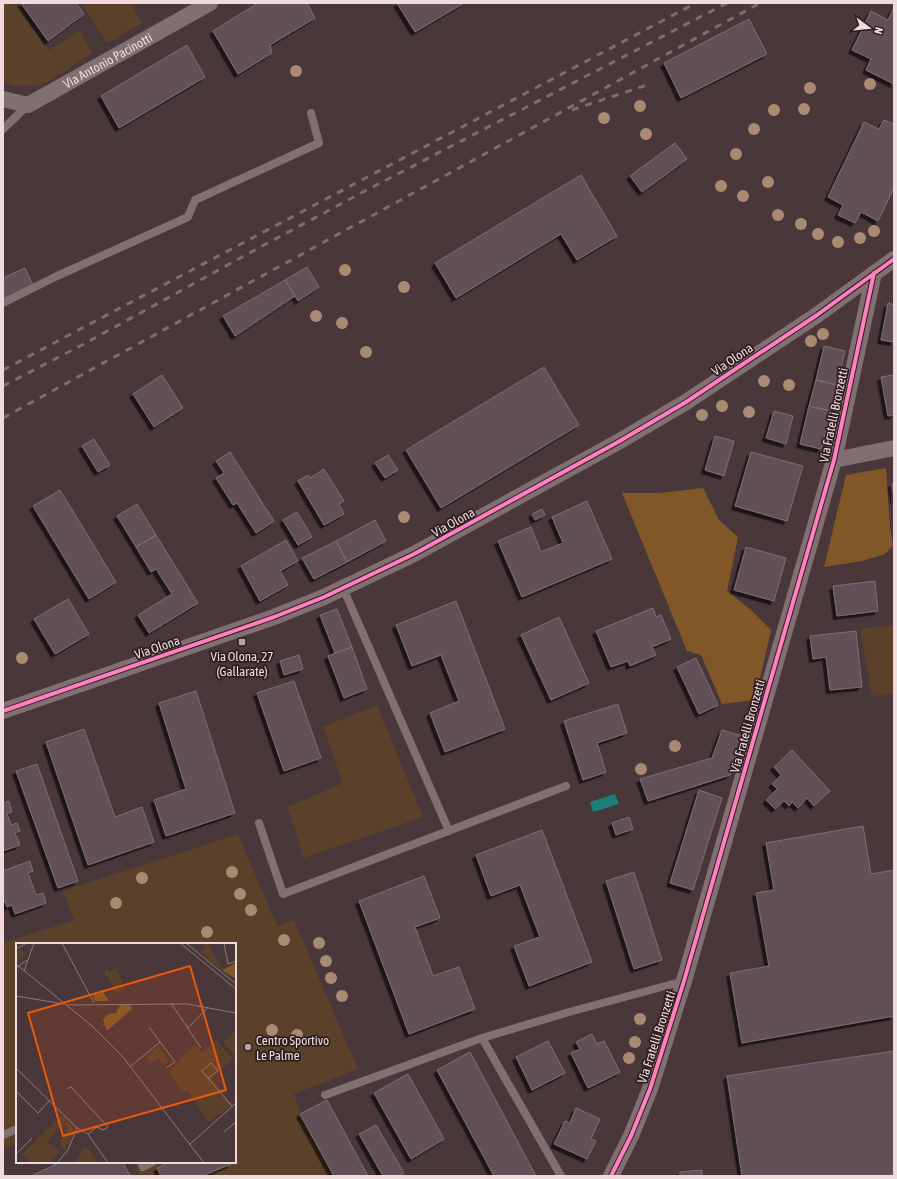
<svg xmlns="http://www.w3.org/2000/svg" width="897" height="1179" font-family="'Asap Condensed',sans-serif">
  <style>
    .green { fill: #5b4129 }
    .forest { fill: #815728 }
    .water { fill: #1d7f79 }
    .building { fill: #645058; stroke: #7d6d72; filter: url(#shadow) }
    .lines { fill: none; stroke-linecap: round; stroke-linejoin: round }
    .service { stroke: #816f72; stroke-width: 8 }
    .minor { stroke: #816f72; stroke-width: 16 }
    .rail { stroke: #7d6d70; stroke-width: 3; stroke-dasharray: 7 7; stroke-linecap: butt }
    .cycleway-casing { stroke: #2d1d1f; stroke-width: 6 }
    .cycleway { stroke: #ff80c0; stroke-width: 4 }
    .tree { fill: #a98b74 }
    .poi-dot { fill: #b6a1a4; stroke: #2d1d1f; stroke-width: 1.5 }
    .labels { text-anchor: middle; stroke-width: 3.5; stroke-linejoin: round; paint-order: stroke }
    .street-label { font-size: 13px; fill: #f1dadd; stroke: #2d1d1f }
    .poi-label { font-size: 13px; fill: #f1dadd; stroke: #2d1d1f }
    .inset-road { fill: none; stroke: #8c787b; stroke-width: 1 }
    .view { fill: #e8590c; fill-opacity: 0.15; stroke: #e8590c; stroke-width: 2 }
    .inset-edge { fill: none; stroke: #f1dadd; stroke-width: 2 }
  </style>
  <defs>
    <filter id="shadow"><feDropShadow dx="-3.5" dy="3.5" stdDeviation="0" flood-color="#0009"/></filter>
  </defs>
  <rect width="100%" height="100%" fill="#49373a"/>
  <path class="green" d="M3,3h13l33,47 31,-20 12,23 -46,30 -13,3h-18l-12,-4z
    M81,3h50l11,20 -34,20z
    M894,625v68l-22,3 -12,-67z
    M377,705l46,112 -119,41 -16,-51 55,-24 -20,-56z
    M238,834l39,92 17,-6 64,149 -64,25 6,20 34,62h-194l-7,-14h102v-218h-218v199l-14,6v-206l71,-23 -11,-29z"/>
  <path class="forest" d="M886,468l4,59 3,19 -8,8 -23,7 -38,6 22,-92z
    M703,488l16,32 19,17 -11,54 24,19 20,20 -16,70 -33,4 -21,-49 -14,-4 -65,-158h39z"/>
  <path class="water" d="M615,794l4,10 -26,8 -3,-10z"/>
  <path class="building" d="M21,3h55l8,11 -36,27z
    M258,3h49l8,15 -45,27 2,8 -34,21 -25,-43z
    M397,3h67l-49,29z
    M894,8v76l-28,-14 5,-11 -19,-9 19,-39 17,9z
    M749,19l18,35 -86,44 -17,-35z
    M187,45l18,32 -86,51 -18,-32z
    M884,120l10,4v64l-16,33 -17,-9 -6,11 -17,-8 5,-10 -15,-8 36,-75 15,7z
    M675,143l12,16 -45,33 -12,-16z
    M581,175l36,61 -40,24 -16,-26 -105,64 -21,-35z
    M307,267l12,20 -21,14 -13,-21z
    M25,268l8,17 -30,14v-21z
    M285,280l10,16 -60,40 -12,-20z
    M888,303l6,2v37l-13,-2z
    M824,346l21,5 -8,34 -21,-5z
    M544,367l35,58 -138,83 -35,-58z
    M162,375l21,33 -29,19 -21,-33z
    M894,375v40l-6,1 -7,-39z
    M816,380l21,5 -6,26 -22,-5z
    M809,406l22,5 -10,38 -21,-5z
    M774,411l19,5 -7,28 -20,-6z
    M715,436l19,5 -10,35 -19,-6z
    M94,439l16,26 -12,7 -16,-26z
    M230,452l44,69 -18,12 -19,-30 -4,2 -17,-27 8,-5 -8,-12z
    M751,452l52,14 -16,55 -52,-15z
    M388,455l10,15 -13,8 -10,-15z
    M324,469l20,32 -5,3 5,10 -20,11 -26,-44 10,-6 2,3z
    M894,483v17l-2,-16z
    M60,490l56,92 -27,17 -56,-93z
    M587,501l25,58 -90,38 -24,-56 33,-14 10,25 22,-9 -11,-26z
    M137,504l19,31 -20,12 -19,-31z
    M542,509l3,6 -10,5 -3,-6z
    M297,512l15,25 -14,8 -15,-25z
    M375,520l11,21 -39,21 -11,-21z
    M156,535l42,68 -49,30 -11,-18 34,-21 -16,-25 -5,3 -15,-25z
    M286,540l12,21 -18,10 8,14 -28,16 -19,-35z
    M336,541l11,21 -33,17 -12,-21z
    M746,547l40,11 -12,43 -40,-11z
    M875,581l3,30 -41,5 -4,-30z
    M68,599l21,35 -34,20 -21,-35z
    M456,601l49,128 -60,23 -15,-39 29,-12 -18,-46 -29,11 -16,-41z
    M653,608l3,9 5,-2 10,24 -19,8 4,8 -26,11 -2,-5 -17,6 -15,-36z
    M337,609l15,38 -17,6 -15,-38z
    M559,617l30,66 -38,17 -30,-65z
    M856,631l6,56 -32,3 -4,-33 -13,2 -3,-23z
    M352,647l15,42 -23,9 -16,-42z
    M299,655l4,14 -19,6 -4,-14z
    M696,658l22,47 -19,9 -22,-47z
    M294,681l27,77 -37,13 -27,-78z
    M196,691l39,122 -69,23 -12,-36 32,-11 -27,-86z
    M618,704l9,29 -30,10 9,29 -23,8 -19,-59z
    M84,729l31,88 27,-10 12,35 -66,23 -42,-123z
    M722,730l20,6 -12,39 -82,26 -8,-22 72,-21z
    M792,750l38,41 -16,15 -7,-8 -9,10 -6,-6 -3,4 -5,-5 -9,8 -9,-9 11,-11 -5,-5 9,-9 -7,-8z
    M37,764l41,117 -20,7 -42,-117z
    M699,790l23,8 -29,92 -23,-7z
    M3,801l1,2 5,-2 3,11 -5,2 4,11 6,-2 3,8 -5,2 5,12 -17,6z
    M629,817l4,12 -17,6 -4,-12z
    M863,826l8,48 23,-4v146l-152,27 -12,-70 39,-7 -13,-73 18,-3 -8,-47z
    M542,830l50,132 -63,24 -15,-40 26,-9 -20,-52 -29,11 -15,-41z
    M30,861l3,10 -5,2 8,22 7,-2 3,10 -31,11 -3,-9 -5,2 -4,-10v-26z
    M634,872l28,88 -28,9 -28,-88z
    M424,876l16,42 -25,9 18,49 26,-9 16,42 -66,25 -50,-133z
    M592,1034l5,10 7,-3 16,31 -32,16 -17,-35 9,-4 -4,-7z
    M548,1041l17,32 -33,17 -16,-33z
    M894,1051v125h-152l-15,-100z
    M470,1052l66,124h-42l-57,-106z
    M408,1074l36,65 -33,20 -37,-66z
    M327,1100l41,76h-34l-34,-62z
    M576,1108l24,11 -9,20 5,2 -9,18 -33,-15 11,-23 5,2z
    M376,1125l28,48 -5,3h-16l-24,-42z
    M61,1162h62l7,14h-99z
    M170,1162h60l1,2 -29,12h-41l-4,-8z
    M702,1170v6h-22v-4z"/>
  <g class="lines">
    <path class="service" d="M3,129l25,-24
      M3,303l54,-27 131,-59 7,-17 124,-57 -8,-30
      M343,588l106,243
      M259,823l24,71 283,-108
      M482,1038l79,138
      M325,1095l157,-57 87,-26 115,-31
      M3,1135l14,-6
      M141,1162l2,5 10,-5"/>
    <g class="minor">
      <path id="s1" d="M3,99l25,6 182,-102"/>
      <path d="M834,460l60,-12"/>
      <path d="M3,711l271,-94 50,-20 90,-43 204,-112 68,-40 131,-87 77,-56"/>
      <path d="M611,1176l20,-40 19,-47 34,-108 150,-521 40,-187"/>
    </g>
    <path class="rail" d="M572,110l75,-25
      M3,370l693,-367
      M3,386l79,-41 182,-100 101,-54 362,-188
      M3,418l757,-415"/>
    <defs>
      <path id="cycleway" d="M3,711l271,-94 50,-20 90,-43 204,-112 68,-40 131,-87 77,-56
        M611,1176l20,-40 19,-47 34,-108 150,-521 40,-187"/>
    </defs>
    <use href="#cycleway" class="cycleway-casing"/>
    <use href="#cycleway" class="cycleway"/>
  </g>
  <g class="tree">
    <circle cx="296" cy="71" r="6"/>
    <circle cx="870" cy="84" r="6"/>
    <circle cx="810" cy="88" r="6"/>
    <circle cx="640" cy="106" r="6"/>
    <circle cx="804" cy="109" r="6"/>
    <circle cx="774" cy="110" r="6"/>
    <circle cx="604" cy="118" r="6"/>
    <circle cx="754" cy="129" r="6"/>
    <circle cx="646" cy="134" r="6"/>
    <circle cx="736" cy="154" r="6"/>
    <circle cx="768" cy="182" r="6"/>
    <circle cx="721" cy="186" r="6"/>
    <circle cx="743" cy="196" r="6"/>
    <circle cx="778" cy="215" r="6"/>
    <circle cx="801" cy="224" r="6"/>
    <circle cx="874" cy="231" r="6"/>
    <circle cx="818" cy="234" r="6"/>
    <circle cx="860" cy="238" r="6"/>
    <circle cx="838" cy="242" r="6"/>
    <circle cx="345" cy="270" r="6"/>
    <circle cx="404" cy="287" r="6"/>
    <circle cx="316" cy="316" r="6"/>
    <circle cx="342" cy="323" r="6"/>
    <circle cx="823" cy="334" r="6"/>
    <circle cx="811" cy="341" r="6"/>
    <circle cx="366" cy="352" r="6"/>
    <circle cx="764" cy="381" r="6"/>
    <circle cx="789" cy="385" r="6"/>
    <circle cx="722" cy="406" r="6"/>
    <circle cx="749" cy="412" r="6"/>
    <circle cx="702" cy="415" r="6"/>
    <circle cx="404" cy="517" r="6"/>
    <circle cx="22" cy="658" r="6"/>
    <circle cx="675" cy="746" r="6"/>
    <circle cx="641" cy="769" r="6"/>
    <circle cx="232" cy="872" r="6"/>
    <circle cx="142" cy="878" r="6"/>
    <circle cx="240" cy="894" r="6"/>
    <circle cx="116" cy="903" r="6"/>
    <circle cx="251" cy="910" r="6"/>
    <circle cx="207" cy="932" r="6"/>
    <circle cx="284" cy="940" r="6"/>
    <circle cx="319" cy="943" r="6"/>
    <circle cx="326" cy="961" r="6"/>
    <circle cx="331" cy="978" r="6"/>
    <circle cx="342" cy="996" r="6"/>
    <circle cx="640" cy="1019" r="6"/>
    <circle cx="272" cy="1030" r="6"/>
    <circle cx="297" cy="1035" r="6"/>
    <circle cx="635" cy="1042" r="6"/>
    <circle cx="629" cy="1058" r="6"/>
  </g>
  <g class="poi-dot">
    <rect x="238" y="638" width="8" height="8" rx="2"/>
    <circle cx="248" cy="1047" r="4"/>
  </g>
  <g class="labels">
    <g class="street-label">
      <text dy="5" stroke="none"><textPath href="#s1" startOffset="117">Via Antonio Pacinotti</textPath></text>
      <text transform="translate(732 359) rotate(-34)" y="5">Via Olona</text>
      <text transform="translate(833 415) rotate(-78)" y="5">Via Fratelli Bronzetti</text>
      <text transform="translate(453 522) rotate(-29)" y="5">Via Olona</text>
      <text transform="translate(157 647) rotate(-19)" y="5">Via Olona</text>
      <text transform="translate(747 726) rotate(-74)" y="5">Via Fratelli Bronzetti</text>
      <text transform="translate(656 1037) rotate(-72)" y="5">Via Fratelli Bronzetti</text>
    </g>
    <g class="poi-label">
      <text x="242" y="661">Via Olona, 27<tspan x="242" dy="15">(Gallarate)</tspan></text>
      <text x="256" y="1045" text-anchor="start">Centro Sportivo<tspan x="256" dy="15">Le Palme</tspan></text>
    </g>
  </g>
  <g transform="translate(16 943)">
    <rect width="220" height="220" fill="#49373a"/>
    <path d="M188,0h4l8,17 8,9 -2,1 -21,-17 -1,-2 5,-1zM4,6l7,5 -11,7v-9zM89,26l4,2 7,-2 9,20 -9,4 -8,-17 -3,1zM220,87v27l-13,-15zM200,97l17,19 -22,19 21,26 -23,18 -22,-32 -4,2 -14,-21 27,-26 6,8zM143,103l10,15 -6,4 -5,-7 -7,5 -5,-6zM45,173l4,4 -18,22 13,10 -10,11h-20l-8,-9zM51,178l8,10 -11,20 -5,-8 9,-15 -4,-4zM69,202l14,18h-24z" fill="#5b4129"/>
    <path d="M220,20v16l-14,-9zM87,49l6,9h-14l-2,-5zM104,62h10l2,4 -25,22 -4,-11 5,-6 8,-1z" fill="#815728"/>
    <path class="inset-road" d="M46,0l32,60M164,0l56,46M170,0l50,41M208,0l4,21 8,-3M0,6l11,-6M0,21l76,62 31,31 81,106M0,25l11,-8M8,28l10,-28M0,53l48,8M155,60l30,45M51,62l120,-1 49,9M133,84l26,35 -9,6M171,86l21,-22M115,123l29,-24M0,125l61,60 -9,22 -11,13M185,127l31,36M186,128l9,-8 7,8 -10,7M51,146l4,-2 37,40 -5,3 -6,-3 -9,7 -11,-6M0,148l22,22 11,-12M208,189l12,-10M72,191l20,29M173,202l47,-42M0,211l16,-16"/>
    <path class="view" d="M174,23l36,124 -163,46 -35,-123z"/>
    <rect width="220" height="220" class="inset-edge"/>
  </g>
  <rect width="897" height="1179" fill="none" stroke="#f1dadd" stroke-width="8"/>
  <g transform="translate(869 28) rotate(106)" stroke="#2d1d1f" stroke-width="3" paint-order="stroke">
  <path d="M0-3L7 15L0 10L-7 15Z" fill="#f1dadd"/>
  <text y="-6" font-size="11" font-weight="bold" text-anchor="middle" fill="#f1dadd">N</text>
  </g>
</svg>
